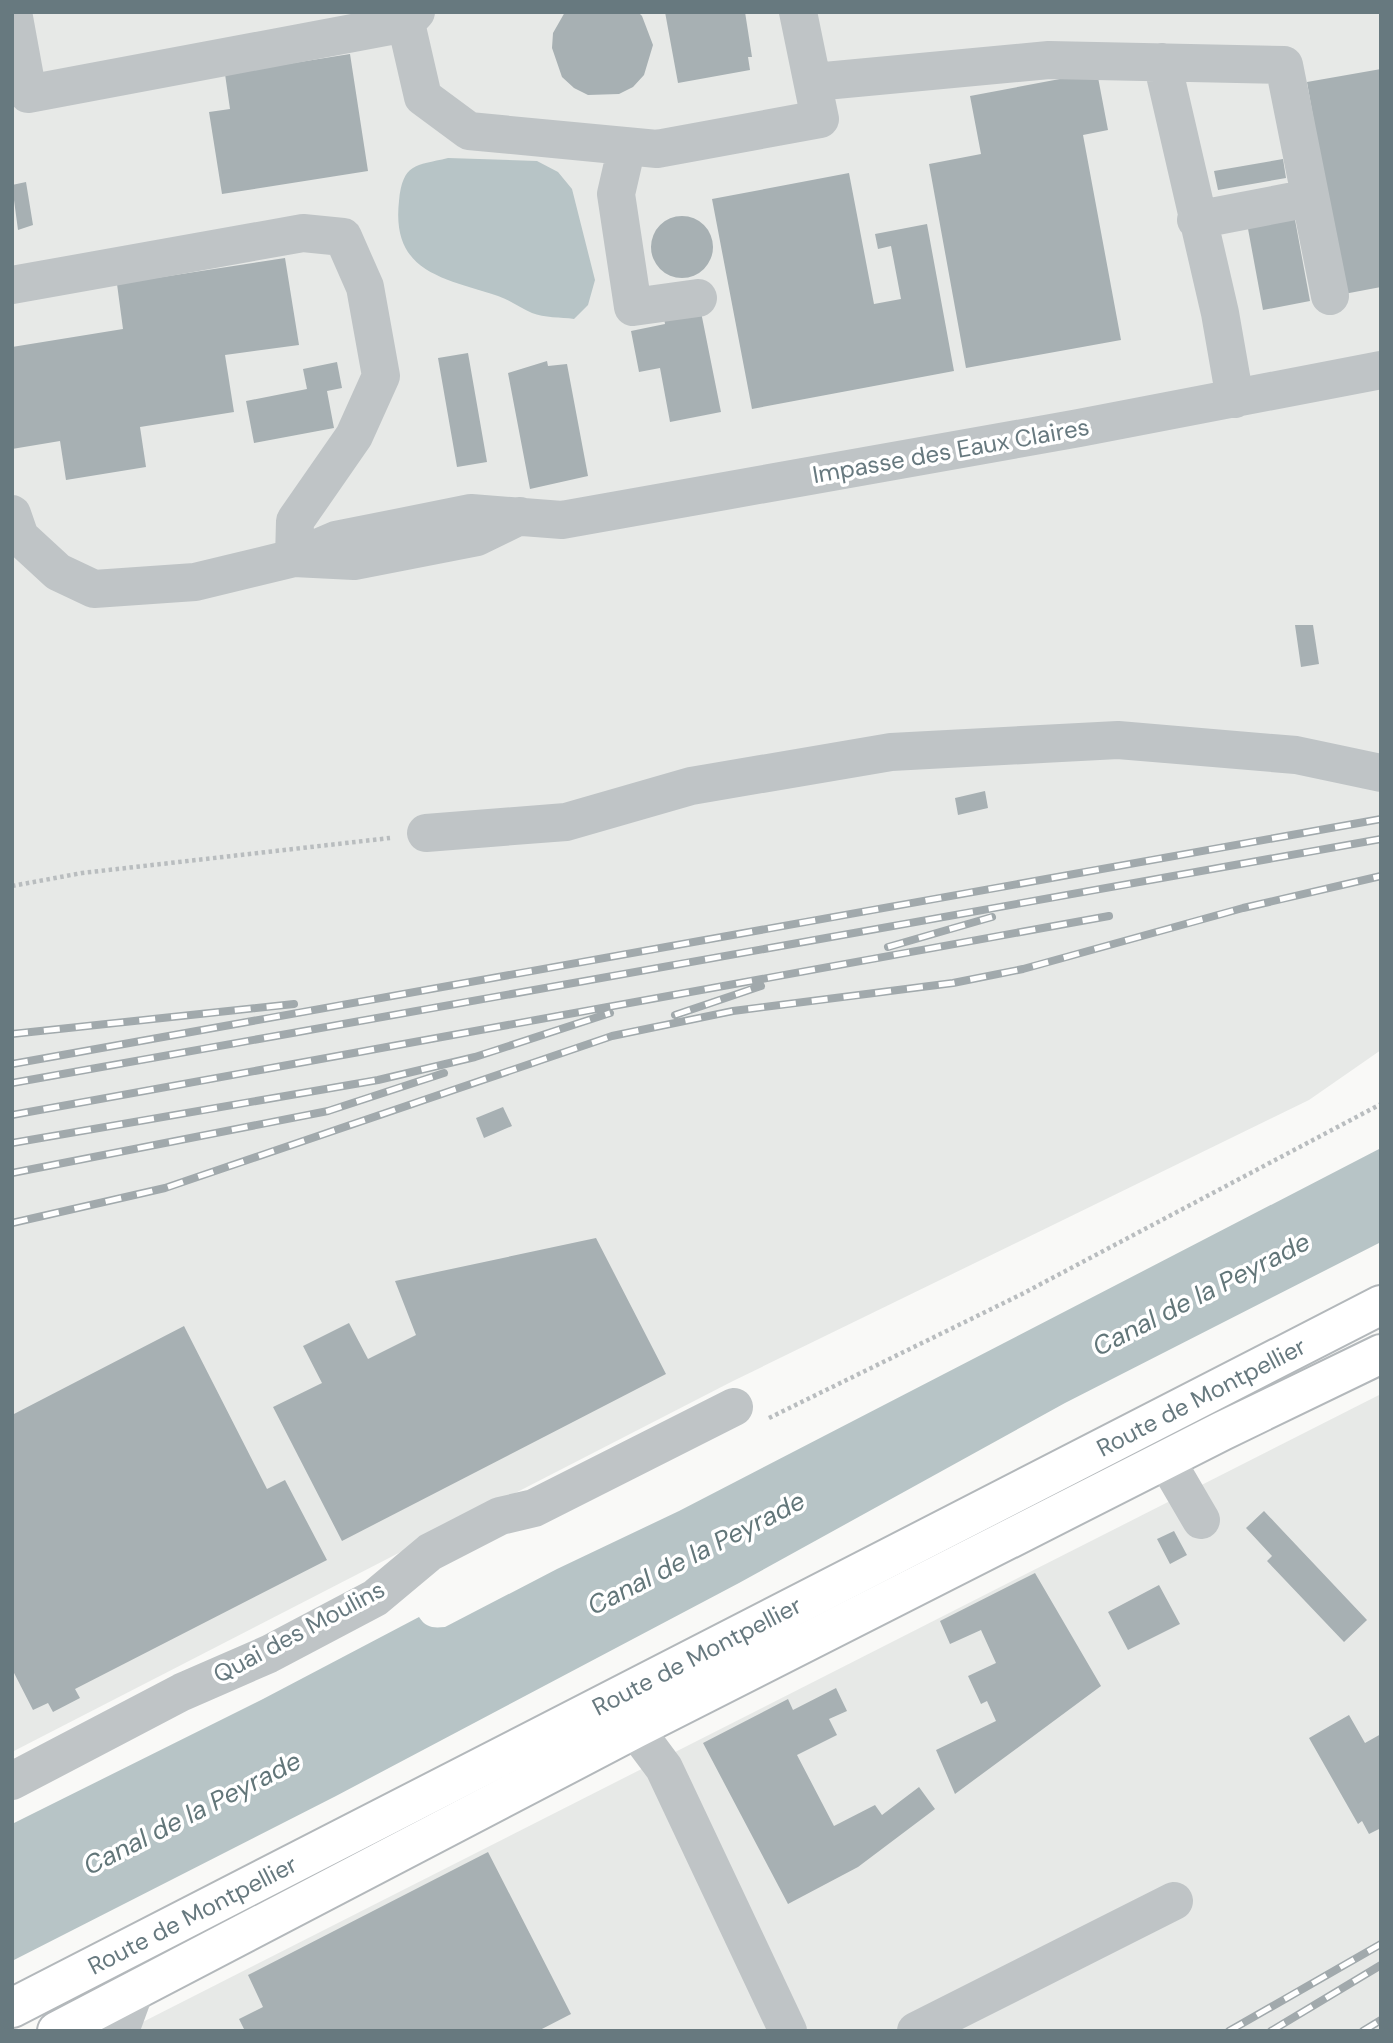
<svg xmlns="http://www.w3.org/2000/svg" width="1393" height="2043" font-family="'DM Sans',sans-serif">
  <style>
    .built { fill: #e7e9e7 }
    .water { fill: #b7c4c6 }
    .building { fill: #a7b0b3 }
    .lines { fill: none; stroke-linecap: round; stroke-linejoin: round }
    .major-casing { stroke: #b3b8bb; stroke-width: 42 }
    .path { stroke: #b9bdbf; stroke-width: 4.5; stroke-dasharray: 3.5 3.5; stroke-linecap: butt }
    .minor { stroke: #bfc4c6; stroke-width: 38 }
    .major { stroke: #fff; stroke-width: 38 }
    .rail-casing { stroke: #a1a9ac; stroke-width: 8 }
    .rail { stroke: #fff; stroke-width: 5; stroke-dasharray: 16; stroke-linecap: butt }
    .labels { text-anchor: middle; stroke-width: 7; stroke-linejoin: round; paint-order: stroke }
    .street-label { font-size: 24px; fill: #67797f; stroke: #fff }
    .water-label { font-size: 26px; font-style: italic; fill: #627679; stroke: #fff }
  </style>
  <rect width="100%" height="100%" fill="#f9f9f7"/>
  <path class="built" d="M12,12h1369v1038l-72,50 -576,281 -721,371z
    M1381,1394v637h-1256z"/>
  <path class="water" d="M448,158l89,3 21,11 14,17 23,91 -7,25 -14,14c-13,-2 -30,-1 -42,-6 -12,-5 -22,-13 -34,-17 -54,-18 -107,-23 -99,-95 4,-38 16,-35 49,-43z
    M1381,1148v94l-316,161 -326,180 -403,213 -324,165v-137l251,-125 156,-82c7,11 14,11 26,10l112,-58 122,-58z"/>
  <path class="building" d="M565,12h73l4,4 11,29 -9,30 -11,12 -14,7 -31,1 -14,-7 -12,-11 -10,-29 1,-15z
    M665,12h80l7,45h-4l2,13 -72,13z
    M350,54l18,117 -146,23 -13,-82 21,-3 -5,-35z
    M1381,69v218l-37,7 -37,-212z
    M1097,72l11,58 -25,5 38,205 -155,28 -37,-204 52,-10 -11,-58z
    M1283,159l3,19 -68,12 -4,-19z
    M849,173l25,131 27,-5 -10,-53 -13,3 -3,-15 52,-10 27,147 -202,38 -40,-210z
    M26,182l7,43 -15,5 -6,-45z
    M1293,209l17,92 -47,9 -17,-92z
    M651 247a31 31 0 1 1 62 0a31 31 0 1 1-62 0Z
    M285,258l14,87 -74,10 9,57 -94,15 6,40 -80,13 -6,-39 -48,8v-102l111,-18 -6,-45z
    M701,312l20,100 -51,10 -10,-54 -21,4 -8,-41 34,-7 -1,-6z
    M468,353l19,109 -30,5 -19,-109z
    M547,361l1,5 19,-2 21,112 -58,13 -22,-116z
    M337,362l5,26 -15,3 7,37 -80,15 -8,-42 61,-12 -4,-20z
    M1295,625h18l6,39 -18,3z
    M985,791l3,17 -30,7 -3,-17z
    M503,1107l9,19 -28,12 -8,-20z
    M596,1238l70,136 -324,167 -69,-134 49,-24 -19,-37 46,-23 19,36 48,-24 -21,-54z
    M184,1326l83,163 18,-9 42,80 -252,129 5,9 -27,14 -5,-9 -15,7 -21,-41v-254z
    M1264,1511l103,109 -23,22 -77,-81 5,-5 -26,-28z
    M1174,1531l13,24 -17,9 -13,-25z
    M1035,1573l66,113 -146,108 -19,-44 60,-29 -9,-20 -6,3 -13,-28 28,-13 -15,-33 -31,14 -10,-23z
    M1159,1585l21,39 -52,26 -20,-38z
    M836,1688l11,23 -18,8 8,16 -40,20 37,71 41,-21 7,10 37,-28 16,22 -77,58 -70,37 -85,-161 85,-44 5,11z
    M1349,1715l16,28 16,-9v94l-12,6 -7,-13 -4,3 -49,-86z
    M488,1852l83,162 -33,17h-293l-6,-12 24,-12 -15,-32z"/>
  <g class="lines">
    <defs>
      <g id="major">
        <path id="s1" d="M12,2008l1369,-703"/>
        <path d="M57,2031l578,-302 587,-298 159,-77"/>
      </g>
    </defs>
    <use href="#major" class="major-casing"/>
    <path class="path" d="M12,886l70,-13 308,-35
      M769,1418l253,-124 359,-190"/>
    <path class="minor" d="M13,12l15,82 378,-71
      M416,12l-10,11 17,74 46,34 188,18 163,-30 -22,-107
      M1162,62l58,251 15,86
      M814,82l235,-22 235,5 46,231
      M627,146l-11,48 17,113 65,-9
      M1196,220l114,-22
      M12,285l291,-52 40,4 22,50 16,89 -27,60 -59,85 -1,37 -99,24 -101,7 -36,-17 -38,-35 -8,-23
      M520,516l-43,21 -123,24 -60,-3 42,-18 135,-27 91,7 517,-92 302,-58
      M426,833l140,-11 125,-36 200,-34 227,-12 178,15 85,18
      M1166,1460l35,60
      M635,1729l29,39 124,263
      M12,1781l170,-89 87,-38 106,-56 55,-46 70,-36 34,-8 200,-101
      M120,2031l14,-38
      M916,2031l258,-130"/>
    <use href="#major" class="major"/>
    <defs>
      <path id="rail" d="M888,947l104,-30
        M675,1015l86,-29
        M12,1034l282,-30
        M12,1064l1369,-245
        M12,1083l1369,-244
        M12,1115l1097,-199
        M12,1143l366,-63 97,-23 135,-44
        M12,1173l316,-62 116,-38
        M12,1223l153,-35 447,-152 121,-25 220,-28 70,-14 220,-61 138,-32
        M1229,2031l152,-87
        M1271,2031l110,-66
        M1363,2031l18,-11"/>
    </defs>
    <use href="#rail" class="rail-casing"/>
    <use href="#rail" class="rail"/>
  </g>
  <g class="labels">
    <g class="street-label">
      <text transform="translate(951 451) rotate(-10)" y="8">Impasse des Eaux Claires</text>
      <text dy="8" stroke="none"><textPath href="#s1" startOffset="1337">Route de Montpellier</textPath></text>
      <text transform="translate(299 1632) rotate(-28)" y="8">Quai des Moulins</text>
      <text dy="8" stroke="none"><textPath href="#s1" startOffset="770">Route de Montpellier</textPath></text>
      <text dy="8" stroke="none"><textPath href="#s1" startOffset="203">Route de Montpellier</textPath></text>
    </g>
    <g class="water-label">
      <text transform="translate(1201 1294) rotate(-27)" y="9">Canal de la Peyrade</text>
      <text transform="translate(696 1553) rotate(-27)" y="9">Canal de la Peyrade</text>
      <text transform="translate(192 1813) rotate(-27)" y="9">Canal de la Peyrade</text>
    </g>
  </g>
  <rect width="1393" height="2043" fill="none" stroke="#67797f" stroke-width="28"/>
</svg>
